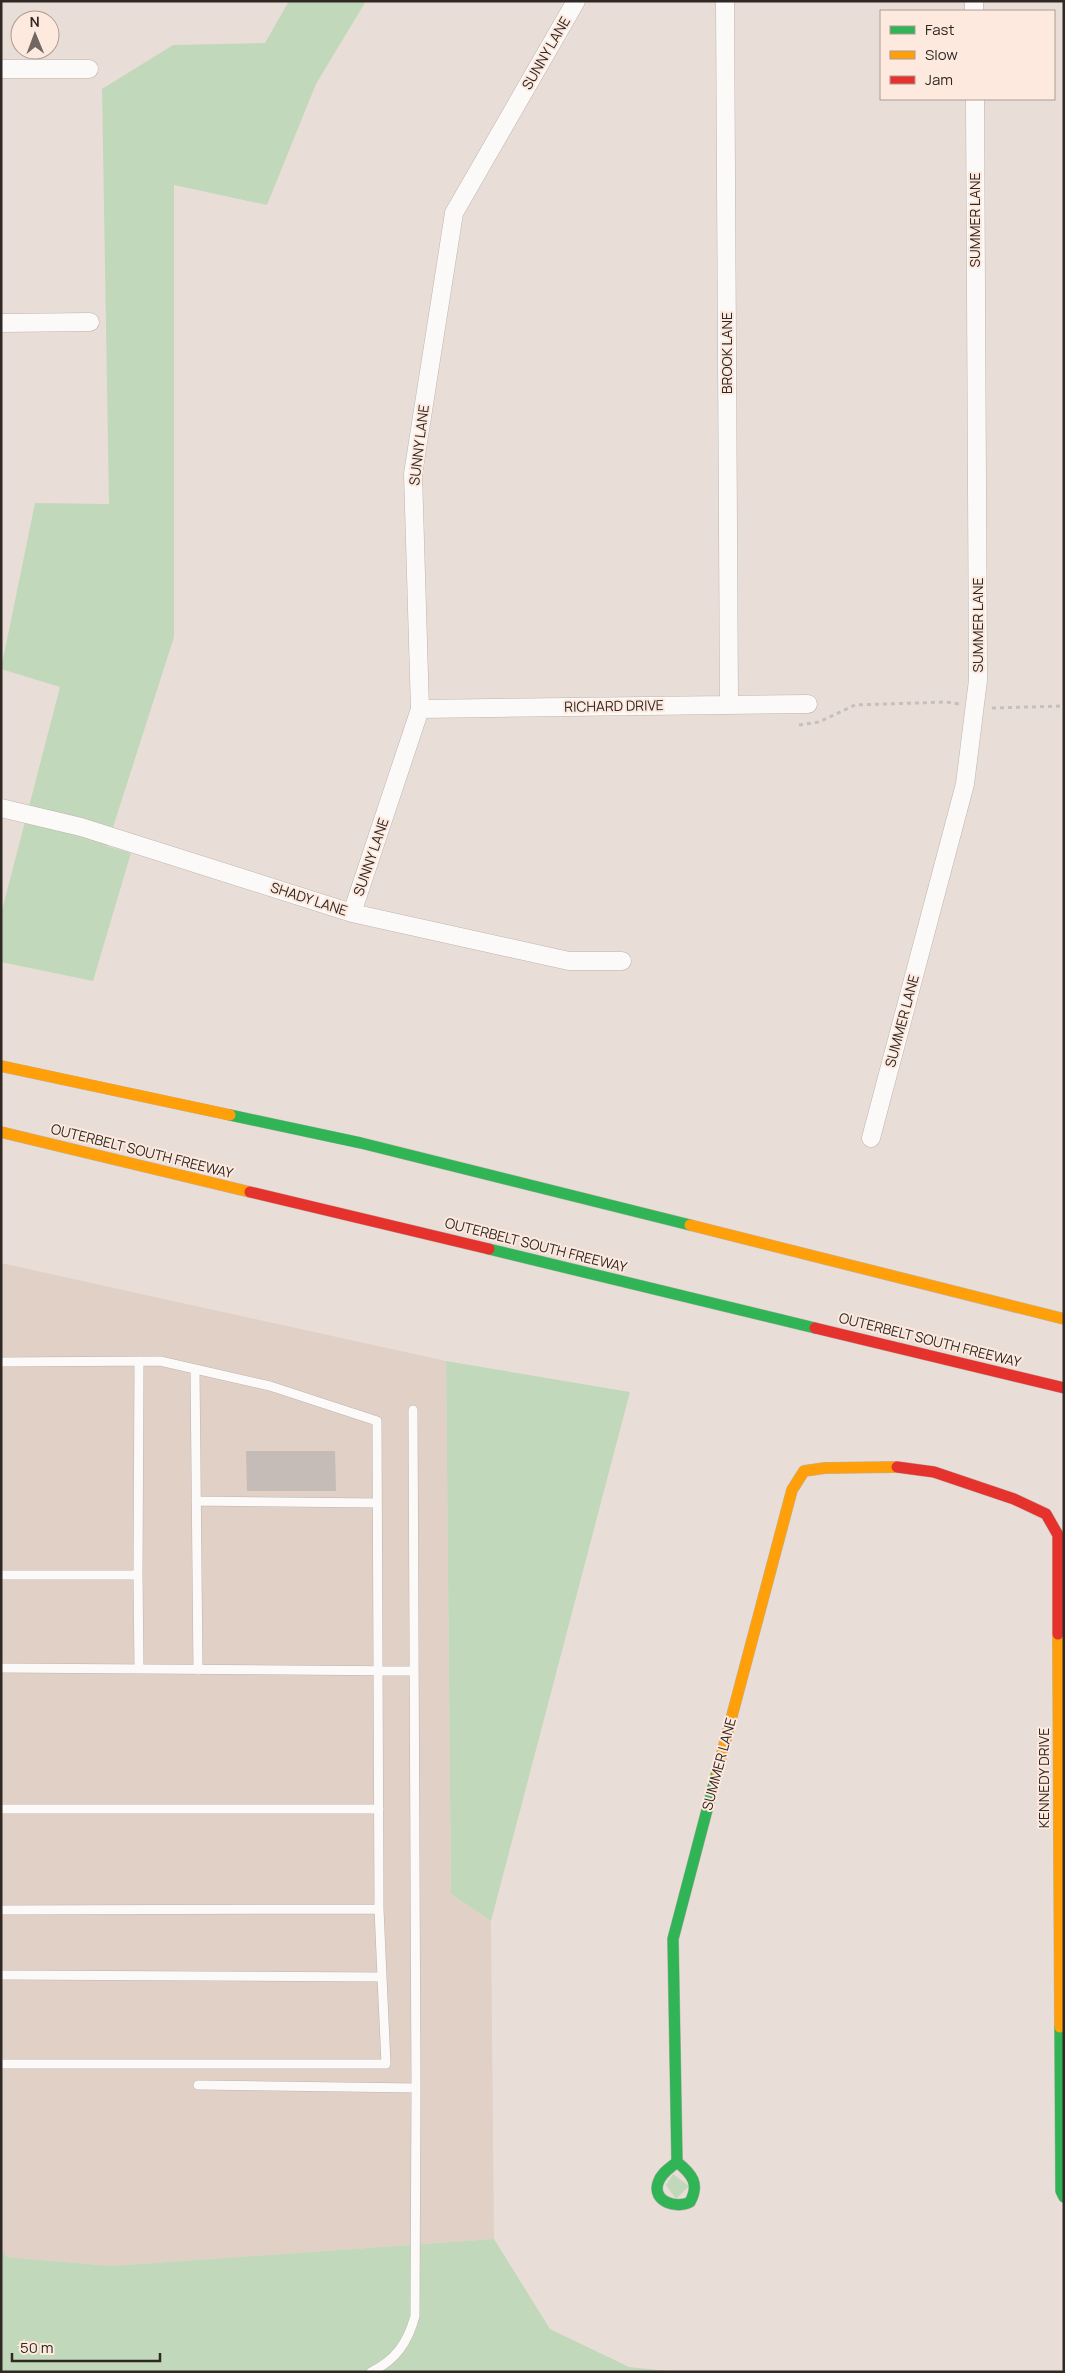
<svg xmlns="http://www.w3.org/2000/svg" width="1065" height="2373" font-family="Manrope,sans-serif">
  <style>
    .industrial { fill: #e1d0c6 }
    .green { fill: #c2d8ba }
    .building { fill: #c5bcb7 }
    .lines { fill: none; stroke-linecap: round; stroke-linejoin: round }
    .lane-casing { stroke: #bdb4af; stroke-width: 10 }
    .street-casing { stroke: #bdb4af; stroke-width: 19 }
    .fast-casing { stroke: #bdb4af; stroke-width: 12 }
    .slow-casing { stroke: #bdb4af; stroke-width: 12 }
    .jam-casing { stroke: #bdb4af; stroke-width: 12 }
    .path { stroke: #c4c0bd; stroke-width: 3; stroke-dasharray: 4 4; stroke-linecap: butt }
    .lane { stroke: #fcfaf9; stroke-width: 9 }
    .street { stroke: #fcfaf9; stroke-width: 18 }
    .fast { stroke: #30b455; stroke-width: 11 }
    .slow { stroke: #ff9f0a; stroke-width: 11 }
    .jam { stroke: #e5322d; stroke-width: 11 }
    .labels { text-anchor: middle; stroke-width: 4; stroke-linejoin: round; paint-order: stroke }
    .street-label { font-size: 14px; fill: #302824; stroke: #fde9dd }
  </style>
  <rect width="100%" height="100%" fill="#e9ded7"/>
  <path class="industrial" d="M1,1263l445,98 5,533 40,27 3,318 -383,27 -104,-9 -6,-9z"/>
  <path class="green" d="M289,1h77l-50,83 -49,121 -93,-20v452l-67,209 24,7 -38,128 -92,-19v-48l59,-227 -59,-18 34,-166 74,1 -7,-415 71,-44 92,-2z
    M446,1361l184,31 -139,529 -40,-27z
    M673,2174l16,12 -13,13 -10,-14z
    M494,2239l56,90 79,38 47,5h-675v-124l6,9 104,9z"/>
  <path class="building" d="M246,1451h89l1,40h-89z"/>
  <g class="lines">
    <defs>
      <path id="lane" d="M1,1362l159,-1 110,25 107,35 2,488 -378,1
        M195,1369l3,301
        M413,1410l3,678
        M196,1501l181,2
        M1,1575h137l1,-214
        M138,1575l1,94
        M1,1668l413,3
        M1,1809h378
        M1,1975l381,2 -3,-68
        M1,2064h385l-4,-87
        M198,2085l218,3 -1,228c-7,26 -19,44 -44,56"/>
      <path id="street" d="M725,1l4,703
        M974,1v10
        M1,69h88
        M1,323l89,-1
        M420,709l388,-5
        M1,808l80,19 271,86 217,48h53
        M352,913l68,-204 -7,-235 41,-261 122,-212
        M871,1138l94,-354 13,-104 -3,-581"/>
      <path id="fast" d="M230,1115l131,28 329,82
        M489,1249l326,79
        M1060,2027l1,164 3,6
        M677,2162c-7,6 -16,11 -19,21 -6,19 19,26 32,19 10,-18 2,-28 -13,-40l-4,-223 44,-167"/>
      <path id="slow" d="M1,1066l229,49
        M1,1132l249,60
        M690,1225l374,94
        M1058,1634l2,393
        M717,1772l75,-282 12,-19 21,-3 72,-1"/>
      <path id="jam" d="M250,1192l239,57
        M815,1328l249,60
        M897,1467l37,5 80,27 32,15 12,21v99"/>
    </defs>
    <use href="#lane" class="lane-casing"/>
    <use href="#street" class="street-casing"/>
    <use href="#fast" class="fast-casing"/>
    <use href="#slow" class="slow-casing"/>
    <use href="#jam" class="jam-casing"/>
    <path class="path" d="M992,708l72,-2
      M799,725l20,-3 36,-17 91,-3 13,2"/>
    <use href="#lane" class="lane"/>
    <use href="#street" class="street"/>
    <use href="#fast" class="fast"/>
    <use href="#slow" class="slow"/>
    <use href="#jam" class="jam"/>
  </g>
  <g class="labels">
    <g class="street-label">
      <text transform="translate(546 53) rotate(-60)" y="5">SUNNY LANE</text>
      <text transform="translate(975 220) rotate(-90)" y="5">SUMMER LANE</text>
      <text transform="translate(727 353) rotate(-90)" y="5">BROOK LANE</text>
      <text transform="translate(419 445) rotate(-83)" y="5">SUNNY LANE</text>
      <text transform="translate(978 625) rotate(-90)" y="5">SUMMER LANE</text>
      <text transform="translate(614 706) rotate(-1)" y="5">RICHARD DRIVE</text>
      <text transform="translate(371 857) rotate(-71)" y="5">SUNNY LANE</text>
      <text transform="translate(309 899) rotate(18)" y="5">SHADY LANE</text>
      <text transform="translate(902 1021) rotate(-75)" y="5">SUMMER LANE</text>
      <text transform="translate(142 1151) rotate(14)" y="5">OUTERBELT SOUTH FREEWAY</text>
      <text transform="translate(536 1245) rotate(14)" y="5">OUTERBELT SOUTH FREEWAY</text>
      <text transform="translate(930 1340) rotate(14)" y="5">OUTERBELT SOUTH FREEWAY</text>
      <text transform="translate(719 1764) rotate(-75)" y="5">SUMMER LANE</text>
      <text transform="translate(1044 1778) rotate(-90)" y="5">KENNEDY DRIVE</text>
    </g>
  </g>
  <rect width="1065" height="2373" fill="none" stroke="#302824" stroke-width="5"/>
  <rect x="880" y="10" width="175" height="90" fill="#fde9dd" stroke="#ab9c93"/>
  <rect x="890" y="26" width="25" height="8" fill="#30b455" stroke="#ab9c93"/>
  <text x="925" y="35" font-size="15" fill="#302824">Fast</text>
  <rect x="890" y="51" width="25" height="8" fill="#ff9f0a" stroke="#ab9c93"/>
  <text x="925" y="60" font-size="15" fill="#302824">Slow</text>
  <rect x="890" y="76" width="25" height="8" fill="#e5322d" stroke="#ab9c93"/>
  <text x="925" y="85" font-size="15" fill="#302824">Jam</text>
  <g transform="translate(35 35) rotate(359)"><circle r="24" fill="#fde9dd" stroke="#ab9c93"/>
  <path d="M0-4L9 19L0 12L-9 19Z" fill="#716863"/>
  <text y="-8" font-size="14" font-weight="bold" text-anchor="middle" fill="#302824">N</text>
  </g>
  <path d="M12 2353v8h148v-8" fill="none" stroke="#302824" stroke-width="2.5"/>
  <text x="20" y="2353" font-size="15" fill="#302824" stroke="#fde9dd" stroke-width="4" paint-order="stroke">50 m</text>
</svg>
